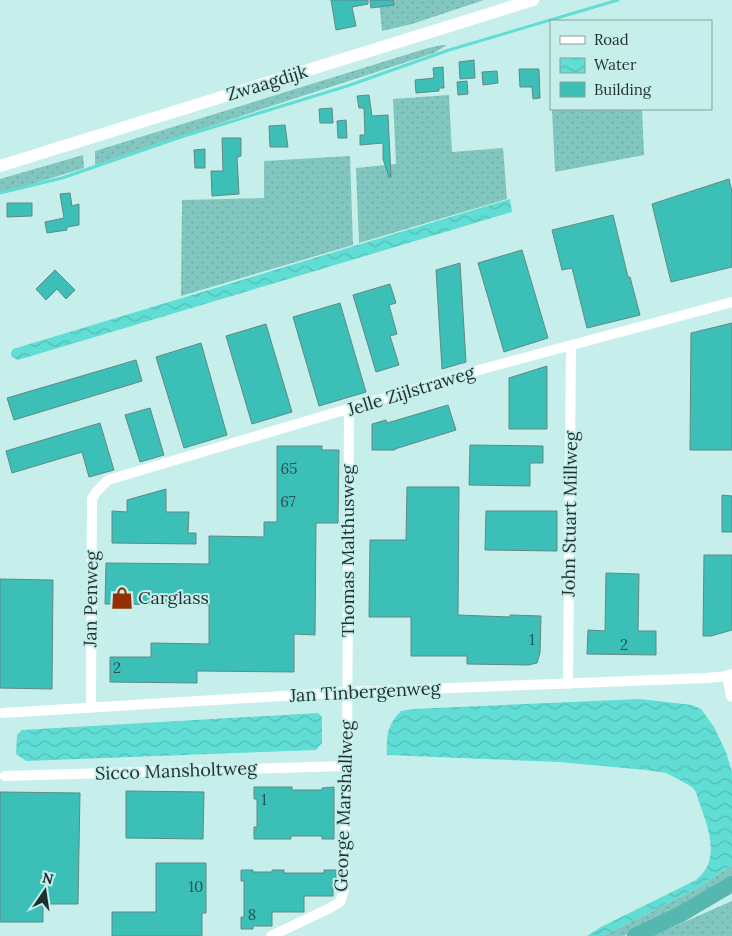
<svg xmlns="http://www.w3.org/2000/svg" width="732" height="936" font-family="Lora,serif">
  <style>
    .grass { fill: url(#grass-dots) }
    .water { fill: url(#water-waves) }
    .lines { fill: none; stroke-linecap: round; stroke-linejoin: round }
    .stream { stroke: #60ddd4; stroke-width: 3 }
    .building { fill: #3cbfb7; stroke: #628885 }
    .minor { stroke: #fff; stroke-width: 10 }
    .tertiary { stroke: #fff; stroke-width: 12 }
    .trunk { stroke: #56b6b0; stroke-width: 16 }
    .labels { text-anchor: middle; stroke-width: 4; stroke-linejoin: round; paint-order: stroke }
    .number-label { font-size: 15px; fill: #265350 }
    .street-label { font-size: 18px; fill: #1f2f2d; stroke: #c6efeb }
    .poi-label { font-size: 18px; fill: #1f2f2d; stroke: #c6efeb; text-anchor: start }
  </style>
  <defs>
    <pattern id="grass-dots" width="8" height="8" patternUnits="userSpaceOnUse" patternTransform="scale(1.25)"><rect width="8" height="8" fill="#82c6c0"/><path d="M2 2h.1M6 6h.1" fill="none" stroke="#70aaa5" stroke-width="1.8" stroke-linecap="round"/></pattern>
    <pattern id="water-waves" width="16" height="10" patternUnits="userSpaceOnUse" patternTransform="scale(1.25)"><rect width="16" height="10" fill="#60ddd4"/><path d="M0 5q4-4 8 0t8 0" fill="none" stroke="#53beb6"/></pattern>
  </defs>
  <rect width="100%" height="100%" fill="#c6efeb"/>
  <path class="grass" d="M379,0h105l-72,24 -30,7z
    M442,45h5l-13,8c-112,37 -226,73 -339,112v-14l333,-103z
    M449,95l3,57 51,-4 4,51 -148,44 -3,-75 40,-4 -3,-65z
    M557,109h85l2,46 -89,17 -3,-63z
    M83,155l1,13 -84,26v-15z
    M350,156l3,89 -172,51 1,-96 82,-2v-37z
    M732,865v13l-39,23 -69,35h-22l94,-47z
    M732,901v35h-80z"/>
  <path class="water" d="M510,199l2,13 -494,148 -6,-3 -1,-4 2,-4z
    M640,699l52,6 9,4 13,18 12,25 6,20v93l-36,24 -94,47h-15l14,-9 95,-47c29,-23 8,-60 0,-88l-4,-5 -16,-9 -10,-5 -20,-3 -87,-8 -172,-7c-1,-19 0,-30 14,-44l12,-2z
    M318,713l4,4v26l-6,7 -290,11 -10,-7 1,-19 5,-5z"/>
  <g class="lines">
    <path class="stream" d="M0,193l62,-15 119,-41 166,-51 102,-36 169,-50"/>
  </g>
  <path class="building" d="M331,0h37v4l-16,3 4,19 -20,4z
    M370,0h23l1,5 -23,3z
    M474,60l1,18 -15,1 -1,-17z
    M443,67l1,21h-5v3l-23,2 -1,-13 19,-2 -1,-10z
    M519,69h20l1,29 -7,1 -1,-12h-12z
    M497,71l1,12 -15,2 -1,-13z
    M467,81l1,13 -10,1 -1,-13z
    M369,95l3,21 16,-1 3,62h-2l-6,-18v-16l-23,2v-10h5l-1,-27h-5l-2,-12z
    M332,108l1,15h-13l-1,-14z
    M346,120l1,18h-9l-1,-17z
    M285,125l3,22h-18l-1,-21z
    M222,138h19v18l-4,1 2,37 -27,2 -1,-25h12z
    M205,149v19h-10l-1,-18z
    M729,179l3,13v75l-61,15 -19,-78z
    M70,193l2,13 7,-2v21l-12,2v3l-20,3 -2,-11 19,-4 -4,-24z
    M7,203h25v13l-25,1z
    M613,215l15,62h2l10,38 -53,13 -15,-60 -10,2 -10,-40z
    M522,250l26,88 -44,14 -26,-89z
    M460,263l6,99 -24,7 -6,-99z
    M55,270l20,20 -9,9 -9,-10 -11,11 -10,-11z
    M390,284l6,19 -7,2 8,29 -7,2 9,29 -23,7 -23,-77z
    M340,303l26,89 -47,14 -26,-89z
    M732,323v127h-42l1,-117z
    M266,324l26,88 -40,12 -26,-88z
    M201,343l26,92 -43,13 -28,-91z
    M136,360l6,21 -128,39 -7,-22z
    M547,366v63h-38v-51z
    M448,405l8,25 -61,19v1h-23v-26l14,-4 1,3z
    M150,408l14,47 -24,7 -15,-47z
    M100,423l14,47 -25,7 -7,-25 -70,21 -6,-22z
    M470,445l73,1v17h-13v23l-61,-1z
    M277,446h45v4h17l-1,73h-22l-1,112 -21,-1v38l-97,-1v12l-87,-1v-25h41v-14l58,1v-39l-104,-1 1,-41 103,1v-28l55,1v-15h13z
    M407,487h52l-1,128 52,2v-2l31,1 -1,37 -3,10 -9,2 -61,-1v-8h-56v-39h-42l1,-77h36z
    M166,489v23h23l-1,21h8v11l-84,-1v-32l15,1v-12z
    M722,495l10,1v36h-10z
    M486,511h71v40l-72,-1z
    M704,555h28v75l-21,6h-8z
    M606,573l33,1 -1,57h18v24l-69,-1 1,-24 17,1z
    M0,579l53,1 -1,109 -52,-1z
    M254,787h38v3h30v-2l12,-1v52h-12v-3h-31v3h-37v-12h3v-28h-3z
    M126,791l78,1 -1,47 -77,-1z
    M0,792l80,1 -2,111h-35v18h-43z
    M156,863h50v50h-4v23h-90v-24h44z
    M241,870h12v2h19v-2h12v3h40v-3h12v12h-3v14h-29v16h-32v14h-19v3h-12v-12h3v-36h-3z"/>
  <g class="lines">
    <path class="minor" d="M568,684l3,-339
      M91,708l1,-209 4,-7 12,-12 378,-112 246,-66
      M3,713l344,-21 360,-14 21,-2
      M5,776l342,-10
      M271,936l57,-27 12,-7 4,-12 3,-124 2,-357"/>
    <path class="tertiary" d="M0,166l533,-166
      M732,675l-4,1 4,20"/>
    <path class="trunk" d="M635,936l46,-22 51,-30"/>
  </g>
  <defs>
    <symbol id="shop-bare" viewBox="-9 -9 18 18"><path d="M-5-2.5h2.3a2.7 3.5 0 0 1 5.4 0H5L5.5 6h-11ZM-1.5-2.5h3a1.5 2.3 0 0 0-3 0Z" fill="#952f03" stroke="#c6efeb" stroke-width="2.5" paint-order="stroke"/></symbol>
  </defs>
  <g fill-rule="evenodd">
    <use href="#shop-bare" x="106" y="582" width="32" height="32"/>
  </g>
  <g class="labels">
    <g class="number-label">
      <text x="289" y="474">65</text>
      <text x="288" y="507">67</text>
      <text x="532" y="645">1</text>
      <text x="624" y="650">2</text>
      <text x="117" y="673">2</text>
      <text x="264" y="805">1</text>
      <text x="196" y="892">10</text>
      <text x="252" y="920">8</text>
    </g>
    <g class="street-label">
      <text transform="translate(267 83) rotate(-17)" y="6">Zwaagdijk</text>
      <text transform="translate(411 391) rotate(-17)" y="6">Jelle Zijlstraweg</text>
      <text transform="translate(570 514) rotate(-89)" y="6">John Stuart Millweg</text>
      <text transform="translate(348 551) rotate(-90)" y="6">Thomas Malthusweg</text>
      <text transform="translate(91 599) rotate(-89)" y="6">Jan Penweg</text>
      <text transform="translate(365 692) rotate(-3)" y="6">Jan Tinbergenweg</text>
      <text transform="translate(176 771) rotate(-2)" y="6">Sicco Mansholtweg</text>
      <text transform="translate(344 806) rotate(-88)" y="6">George Marshallweg</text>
    </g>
    <g class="poi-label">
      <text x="138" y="604">Carglass</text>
    </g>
  </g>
  <rect x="550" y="20" width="162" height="90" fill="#c6efeb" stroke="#83a29f"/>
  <rect x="560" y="36" width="25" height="8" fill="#ffffff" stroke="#83a29f"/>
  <text x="594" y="45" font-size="15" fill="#1f2f2d">Road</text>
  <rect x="560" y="58" width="25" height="15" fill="url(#water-waves)" stroke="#83a29f"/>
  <text x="594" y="70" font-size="15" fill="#1f2f2d">Water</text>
  <rect x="560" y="82" width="25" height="15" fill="#3cbfb7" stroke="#83a29f"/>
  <text x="594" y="95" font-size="15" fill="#1f2f2d">Building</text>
  <g transform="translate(45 891) rotate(13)" stroke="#c6efeb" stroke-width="4" paint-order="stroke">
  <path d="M0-4L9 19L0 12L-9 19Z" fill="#1f2f2d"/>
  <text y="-8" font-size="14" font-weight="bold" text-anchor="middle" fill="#1f2f2d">N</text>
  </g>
</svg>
